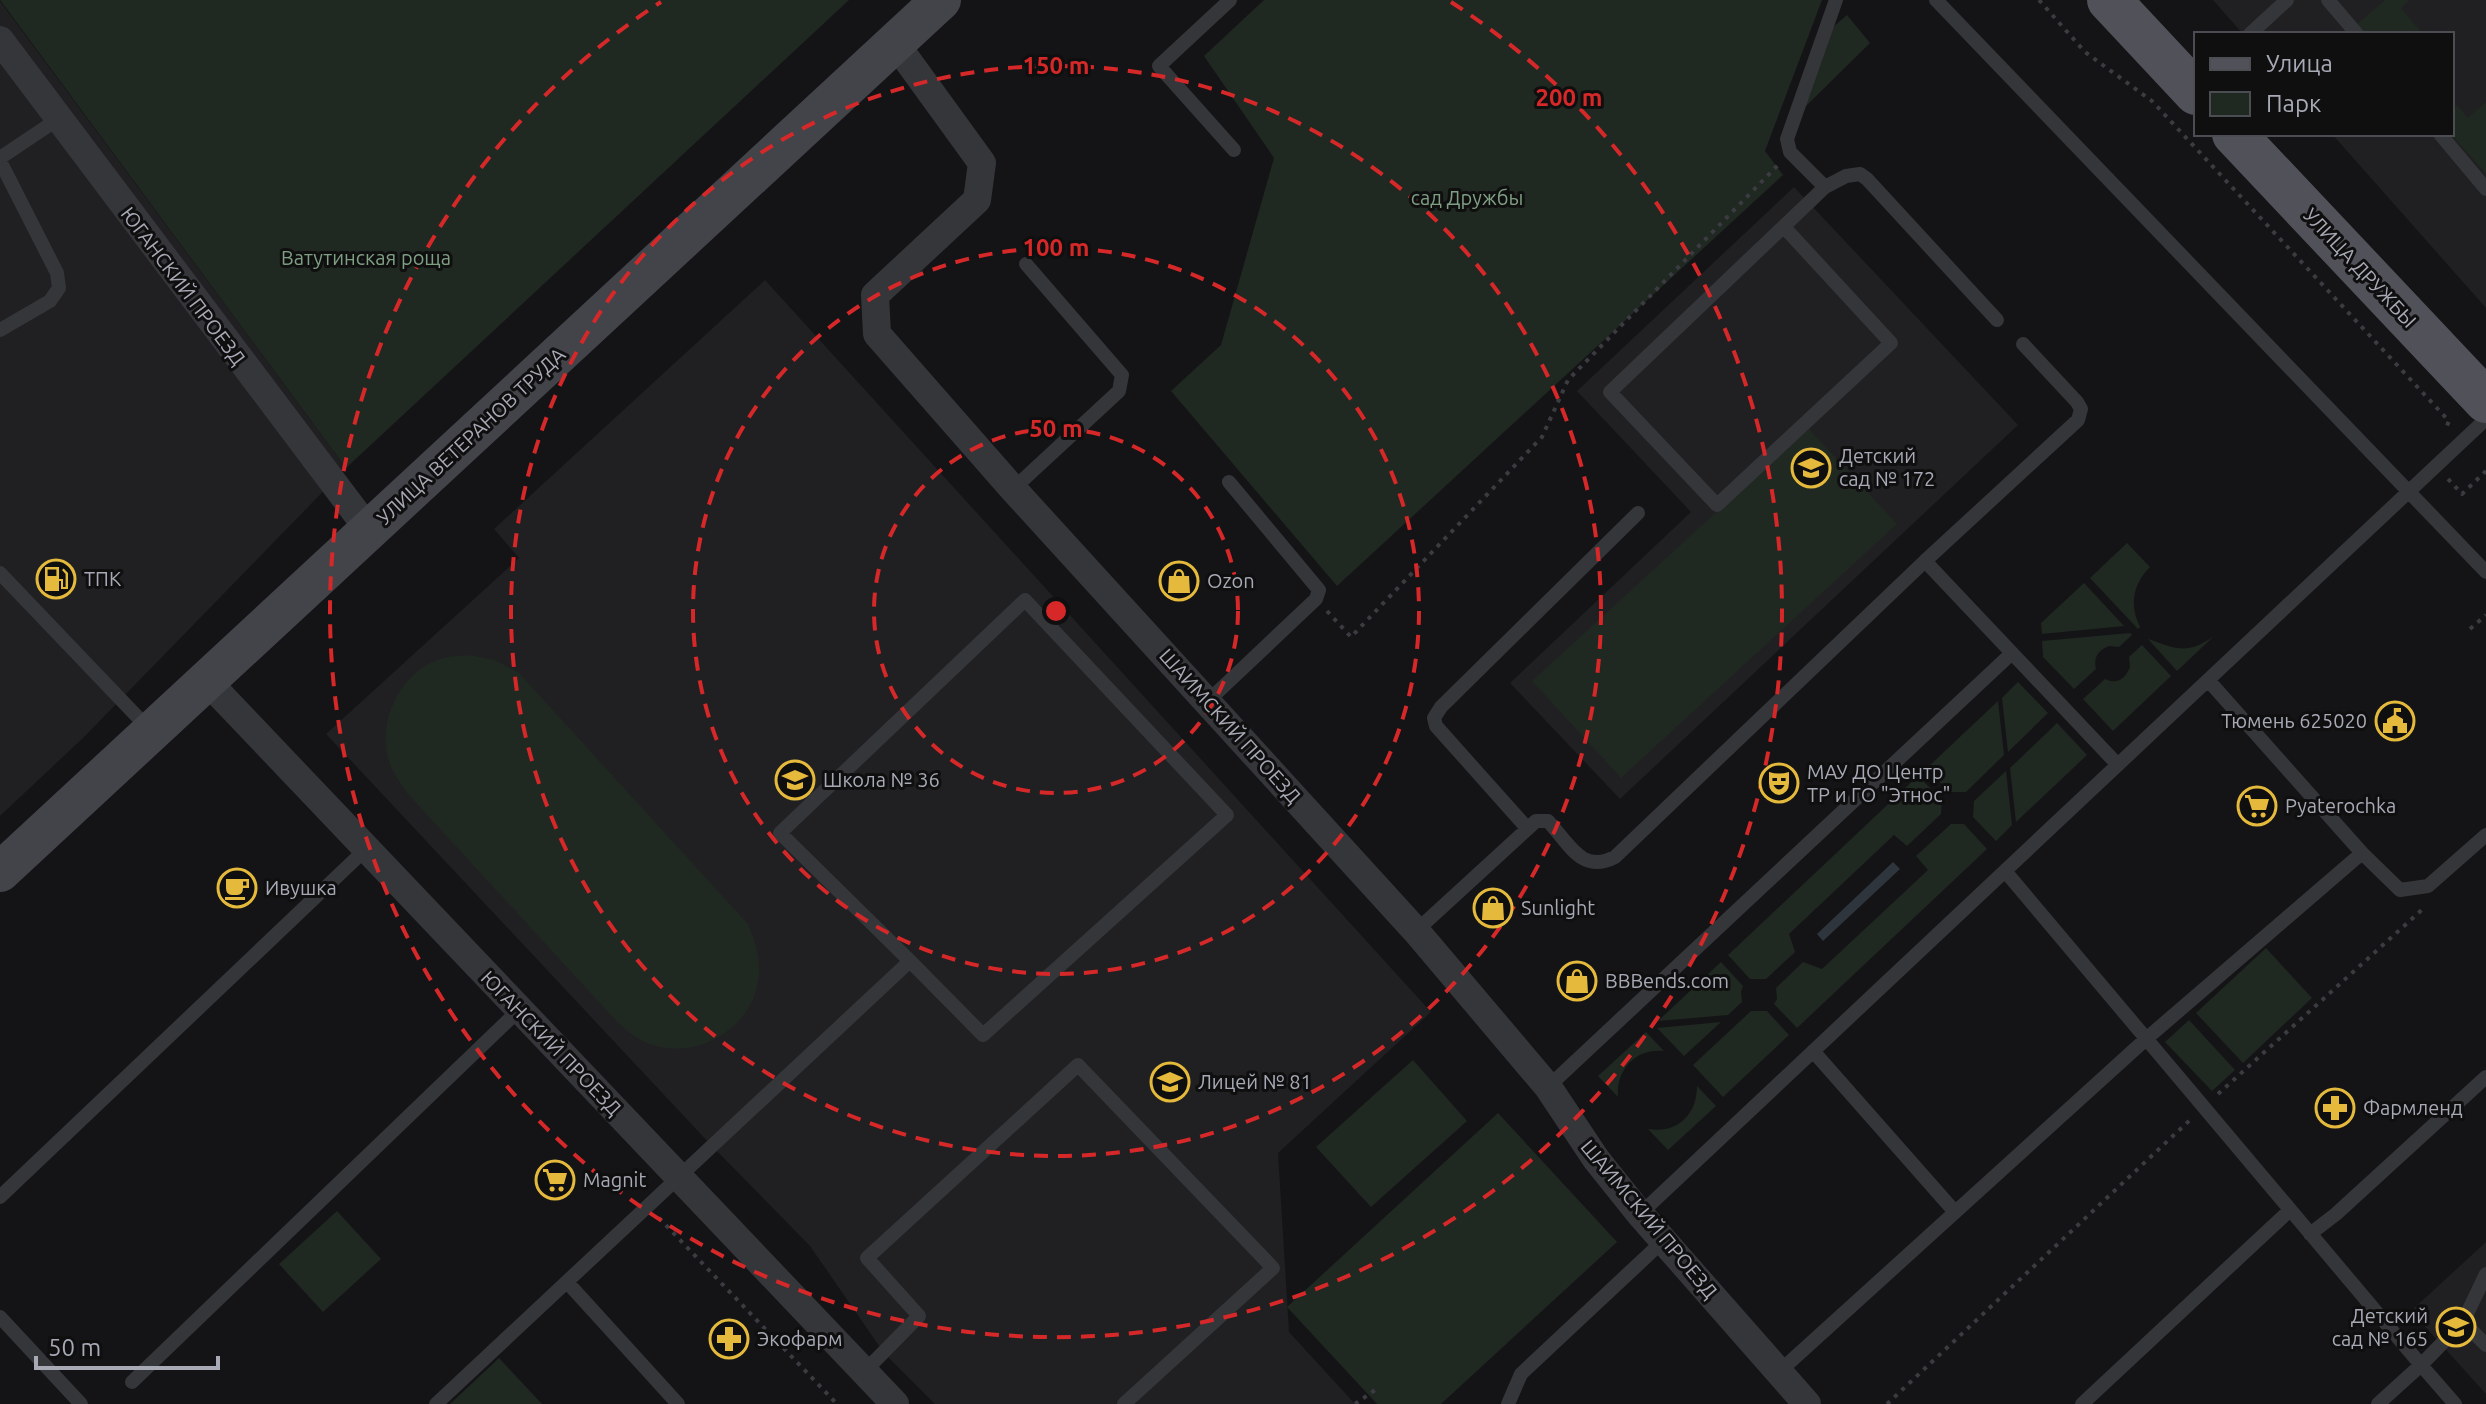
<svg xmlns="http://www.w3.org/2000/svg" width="2486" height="1404" font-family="Ubuntu,sans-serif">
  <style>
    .built { fill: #202022 }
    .green { fill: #202822 }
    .water { fill: #2e353d }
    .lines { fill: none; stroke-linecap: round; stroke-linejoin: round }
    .path { stroke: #3b3c41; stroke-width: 4; stroke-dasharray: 4 6; stroke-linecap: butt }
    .lane { stroke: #35363a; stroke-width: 14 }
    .street { stroke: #35363a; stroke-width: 28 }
    .secondary { stroke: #43444a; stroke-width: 40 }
    .primary { stroke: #515259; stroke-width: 44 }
    .ring { fill: none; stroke: #d62828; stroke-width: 4; stroke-dasharray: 14 10 }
    .labels { text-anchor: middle; stroke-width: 6; stroke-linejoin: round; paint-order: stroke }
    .park-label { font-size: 20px; fill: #7f9f83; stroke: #0f0f10 }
    .street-label { font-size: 20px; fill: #a7aab5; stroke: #0f0f10 }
    .poi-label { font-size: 20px; fill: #a7aab5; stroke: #0f0f10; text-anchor: start }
    .centre { fill: #d62828; stroke: #0f0f10; stroke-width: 4 }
    .ring-label { font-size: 24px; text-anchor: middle; font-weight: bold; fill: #d62828; stroke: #0f0f10; stroke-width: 6; stroke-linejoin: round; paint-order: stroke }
  </style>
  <rect width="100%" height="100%" fill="#141416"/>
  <path class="built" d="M2213,0h273v308l-154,-174h120v-100h-209z
    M0,1l346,467 -262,269 -84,79z
    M1794,187l224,238 -398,374 -110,-116 181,-171 -114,-121z
    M765,280l666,732 -153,141 11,179 66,72h-420l-51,-51 -74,-107 -99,-101 -385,-411 193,-176 -25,-29z
    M2486,1242v152l-75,-83z"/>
  <path class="green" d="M0,0h849l-503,468z
    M1264,0h558l-57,151 18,24 -446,411 -166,-195 50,-46 53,-187 -70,-102z
    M2385,0h24l-8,8 22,26h-59l-8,-9z
    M1847,15l23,28 -65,64 27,-79z
    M2486,102v72l-35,-40 1,-24 5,-5 11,13z
    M1808,428l89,96 -276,254 -89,-97z
    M2127,543l23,24c-17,17 -21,38 -10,60l-2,2 -48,-51z
    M2084,583l40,43 -82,8 -1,-11z
    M2130,633l2,2 -13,12 -10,-1c-10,4 -16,11 -13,23l-22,20 -31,-32 -1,-16z
    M2214,636l-37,35 -29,-32c27,9 38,17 66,-3z
    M2142,645l29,31 -58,55 -30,-32 22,-20c12,6 20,0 25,-12l-1,-10z
    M468,655l27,5 24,13 229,251c8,19 14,38 10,59 -10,53 -75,83 -121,55 -6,-4 -13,-10 -19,-15l-211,-230c-4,-7 -10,-14 -14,-22 -21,-42 5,-100 50,-113 8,-2 17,-2 25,-3z
    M2018,682l30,31 -40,39 -6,-54z
    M1998,701l6,54 -38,37h-17l-22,-24z
    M2057,723l30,32 -71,67 -6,-54z
    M2006,771l6,54 -16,16 -23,-24 1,-16z
    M1918,776l24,24 -1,14 -34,32 -13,-11 -105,99 6,18 -29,27h-16l-22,-24z
    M1951,824h13l23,25 -190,179 -23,-24 3,-5 -1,-11 27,-26 19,7 106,-99 -12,-14z
    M2266,948l46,50 -69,65 -47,-50z
    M1721,962l22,24 -2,5 1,11 -14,13 -70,6z
    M1751,1011h16l22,24 -66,62 -30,-32z
    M2189,1020l46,50 -23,21 -47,-49z
    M1721,1022l-37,34 -27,-28z
    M1646,1032l18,19c-29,-3 -48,19 -46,46l-20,-21z
    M1413,1060l54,61 -96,86 -55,-60z
    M1697,1086l19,20 -48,44 -20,-21c29,5 49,-14 49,-43z
    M1498,1113l119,129 -176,162h-64l-90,-97z
    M337,1211l44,48 -58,53 -44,-48z
    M499,1358l43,46h-92z"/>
  <path class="water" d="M1893,862l7,7 -77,72 -6,-7z"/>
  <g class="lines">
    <path class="path" d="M2039,0l46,52 67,49 297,320 -3,7
      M2448,479l14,15 24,-23
      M1327,611l24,26 191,-200 26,-57 210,-215
      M2470,629l16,-14
      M2218,1094l207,-187
      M659,1218l178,186
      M1355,1404l20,-14
      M1887,1404l304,-285"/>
    <path class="lane" d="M1230,0l-71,66 75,84
      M1836,0l-49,139 3,13 35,35 21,-11 14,-2 7,5 130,141
      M1936,0l550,572
      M2328,0l29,34
      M2250,34l37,-34
      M2440,134l46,55
      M0,158l58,-39
      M0,161l57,112 2,15 -9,13 -50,29
      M1784,227l107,116 -174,162 -107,-113 215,-205
      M1013,489l106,-98 3,-16 -96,-111
      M0,573l149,156
      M2012,653l-87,-92 153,-141 3,-11 -4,-7 -54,-58
      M2208,680l278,-261
      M1208,701l108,-102 3,-9 -90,-108
      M1527,828l-91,-102 -2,-8 7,-11 197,-194
      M2005,871l416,494 42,-43 23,-48
      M1416,931l120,-110h12c22,24 34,53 67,36l310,-296
      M1813,1051l142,161
      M1548,1087l464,-434 106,112
      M0,1197l366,-348
      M1640,1214l568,-534 154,173 38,37 28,-4 58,-51
      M2310,1234l26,-20 150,-137
      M567,1282l111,122
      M0,1317l81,87
      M2463,1322l23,23
      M1780,1371l366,-332 216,-186
      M864,1372l55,-56 -52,-58 211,-193 195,203 -149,136
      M132,1382l387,-372
      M436,1404l474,-443 73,74 244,-220 -202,-215 -245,233 130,128
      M1508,1404l13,-30 142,-133
      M2082,1404l208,-194
      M2378,1404l43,-39 34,39"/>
    <path class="street" d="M0,40l369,490
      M895,43l87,120 -5,37 -102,95 2,39 136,155 403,442 132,156 48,72 44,55 167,190
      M207,681l688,723"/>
    <path class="secondary" d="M0,872l941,-872"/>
    <path class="primary" d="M2109,0l87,93
      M2234,134l252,267"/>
  </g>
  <g class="ring">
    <circle cx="1056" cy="611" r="182"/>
    <circle cx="1056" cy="611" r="363"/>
    <circle cx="1056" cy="611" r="545"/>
    <path d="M1451 2A726 726 0 1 1 661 2"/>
  </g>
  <defs>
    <symbol id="school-ring" viewBox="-11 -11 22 22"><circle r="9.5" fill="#0f0f10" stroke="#e5ba3c" stroke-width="1.5"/><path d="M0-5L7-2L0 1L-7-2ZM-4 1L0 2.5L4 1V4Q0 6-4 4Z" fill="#e5ba3c"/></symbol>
    <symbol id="fuel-ring" viewBox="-11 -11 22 22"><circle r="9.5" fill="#0f0f10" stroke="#e5ba3c" stroke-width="1.5"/><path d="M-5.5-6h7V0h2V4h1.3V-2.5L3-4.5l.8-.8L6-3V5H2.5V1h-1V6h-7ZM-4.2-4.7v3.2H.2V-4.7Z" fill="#e5ba3c"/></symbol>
    <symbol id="shop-ring" viewBox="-11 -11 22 22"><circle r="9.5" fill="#0f0f10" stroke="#e5ba3c" stroke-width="1.5"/><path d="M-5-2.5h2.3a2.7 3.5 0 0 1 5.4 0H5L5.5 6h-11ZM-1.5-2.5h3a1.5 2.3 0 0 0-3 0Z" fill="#e5ba3c"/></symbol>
    <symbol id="civic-ring" viewBox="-11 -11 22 22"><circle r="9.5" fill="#0f0f10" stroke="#e5ba3c" stroke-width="1.5"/><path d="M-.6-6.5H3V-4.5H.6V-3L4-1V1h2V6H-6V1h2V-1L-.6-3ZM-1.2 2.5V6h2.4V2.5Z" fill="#e5ba3c"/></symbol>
    <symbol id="theatre-ring" viewBox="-11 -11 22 22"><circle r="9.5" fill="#0f0f10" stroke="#e5ba3c" stroke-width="1.5"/><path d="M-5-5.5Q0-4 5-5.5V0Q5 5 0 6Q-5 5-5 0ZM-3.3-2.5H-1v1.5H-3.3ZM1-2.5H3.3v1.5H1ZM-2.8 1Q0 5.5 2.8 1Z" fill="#e5ba3c"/></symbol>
    <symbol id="supermarket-ring" viewBox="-11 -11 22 22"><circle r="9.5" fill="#0f0f10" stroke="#e5ba3c" stroke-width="1.5"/><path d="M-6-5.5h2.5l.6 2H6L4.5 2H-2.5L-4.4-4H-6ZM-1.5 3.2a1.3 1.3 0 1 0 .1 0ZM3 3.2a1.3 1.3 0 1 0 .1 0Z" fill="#e5ba3c"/></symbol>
    <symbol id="cafe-ring" viewBox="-11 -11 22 22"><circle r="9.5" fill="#0f0f10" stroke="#e5ba3c" stroke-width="1.5"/><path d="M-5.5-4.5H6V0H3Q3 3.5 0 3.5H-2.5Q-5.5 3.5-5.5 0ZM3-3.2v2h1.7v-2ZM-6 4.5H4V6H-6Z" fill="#e5ba3c"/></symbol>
    <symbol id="pharmacy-ring" viewBox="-11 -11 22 22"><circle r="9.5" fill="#0f0f10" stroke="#e5ba3c" stroke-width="1.5"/><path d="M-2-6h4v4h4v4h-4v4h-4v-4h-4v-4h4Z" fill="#e5ba3c"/></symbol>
  </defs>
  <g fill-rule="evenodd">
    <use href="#school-ring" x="1789" y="446" width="44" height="44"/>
    <use href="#fuel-ring" x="34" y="557" width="44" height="44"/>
    <use href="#shop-ring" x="1157" y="559" width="44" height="44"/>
    <use href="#civic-ring" x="2373" y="699" width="44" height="44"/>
    <use href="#school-ring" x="773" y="758" width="44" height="44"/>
    <use href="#theatre-ring" x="1757" y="761" width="44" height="44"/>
    <use href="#supermarket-ring" x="2235" y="784" width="44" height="44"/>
    <use href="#cafe-ring" x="215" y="866" width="44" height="44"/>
    <use href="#shop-ring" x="1471" y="886" width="44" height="44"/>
    <use href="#shop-ring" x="1555" y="959" width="44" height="44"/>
    <use href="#school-ring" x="1148" y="1060" width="44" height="44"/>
    <use href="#pharmacy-ring" x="2313" y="1086" width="44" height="44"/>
    <use href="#supermarket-ring" x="533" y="1158" width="44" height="44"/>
    <use href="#school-ring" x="2434" y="1305" width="44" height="44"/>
    <use href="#pharmacy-ring" x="707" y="1317" width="44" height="44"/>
  </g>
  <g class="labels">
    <g class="park-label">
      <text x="1467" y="205">сад Дружбы</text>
      <text x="366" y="265">Ватутинская роща</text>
    </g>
    <g class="street-label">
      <text transform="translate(2360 268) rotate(47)" y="7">УЛИЦА ДРУЖБЫ</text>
      <text transform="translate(183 286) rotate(53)" y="7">ЮГАНСКИЙ ПРОЕЗД</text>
      <text transform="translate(471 436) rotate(-43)" y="7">УЛИЦА ВЕТЕРАНОВ ТРУДА</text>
      <text transform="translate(1230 726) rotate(48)" y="7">ШАИМСКИЙ ПРОЕЗД</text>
      <text transform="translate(551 1043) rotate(46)" y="7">ЮГАНСКИЙ ПРОЕЗД</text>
      <text transform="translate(1649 1219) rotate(50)" y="7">ШАИМСКИЙ ПРОЕЗД</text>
    </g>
    <g class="poi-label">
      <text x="1839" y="463">Детский<tspan x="1839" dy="23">сад № 172</tspan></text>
      <text x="84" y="586">ТПК</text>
      <text x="1207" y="588">Ozon</text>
      <text x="2367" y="728" text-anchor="end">Тюмень 625020</text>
      <text x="1807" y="779">МАУ ДО Центр<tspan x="1807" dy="23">ТР и ГО "Этнос"</tspan></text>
      <text x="823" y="787">Школа № 36</text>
      <text x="2285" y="813">Pyaterochka</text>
      <text x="265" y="895">Ивушка</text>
      <text x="1521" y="915">Sunlight</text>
      <text x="1605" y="988">BBBends.com</text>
      <text x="1198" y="1089">Лицей № 81</text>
      <text x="2363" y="1115">Фармленд</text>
      <text x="583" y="1187">Magnit</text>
      <text x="2428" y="1323" text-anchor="end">Детский<tspan x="2428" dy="23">сад № 165</tspan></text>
      <text x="757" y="1346">Экофарм</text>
    </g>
  </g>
  <circle cx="1056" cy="611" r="12" class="centre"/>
  <g class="ring-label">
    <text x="1056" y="74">150 m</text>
    <text x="1569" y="106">200 m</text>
    <text x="1056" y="256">100 m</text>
    <text x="1056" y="437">50 m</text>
  </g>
  <rect x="2194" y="32" width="260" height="104" fill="#0f0f10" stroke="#4c4d52" stroke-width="2"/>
  <rect x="2210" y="58" width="40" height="12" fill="#515259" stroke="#4c4d52" stroke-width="2"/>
  <text x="2266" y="72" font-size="24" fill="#a7aab5">Улица</text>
  <rect x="2210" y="92" width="40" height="24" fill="#202822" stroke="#4c4d52" stroke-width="2"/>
  <text x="2266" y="112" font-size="24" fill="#a7aab5">Парк</text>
  <path d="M36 1356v12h182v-12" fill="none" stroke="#a7aab5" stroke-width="4"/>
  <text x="48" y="1356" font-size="24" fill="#a7aab5" stroke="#0f0f10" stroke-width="6" paint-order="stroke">50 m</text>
</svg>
